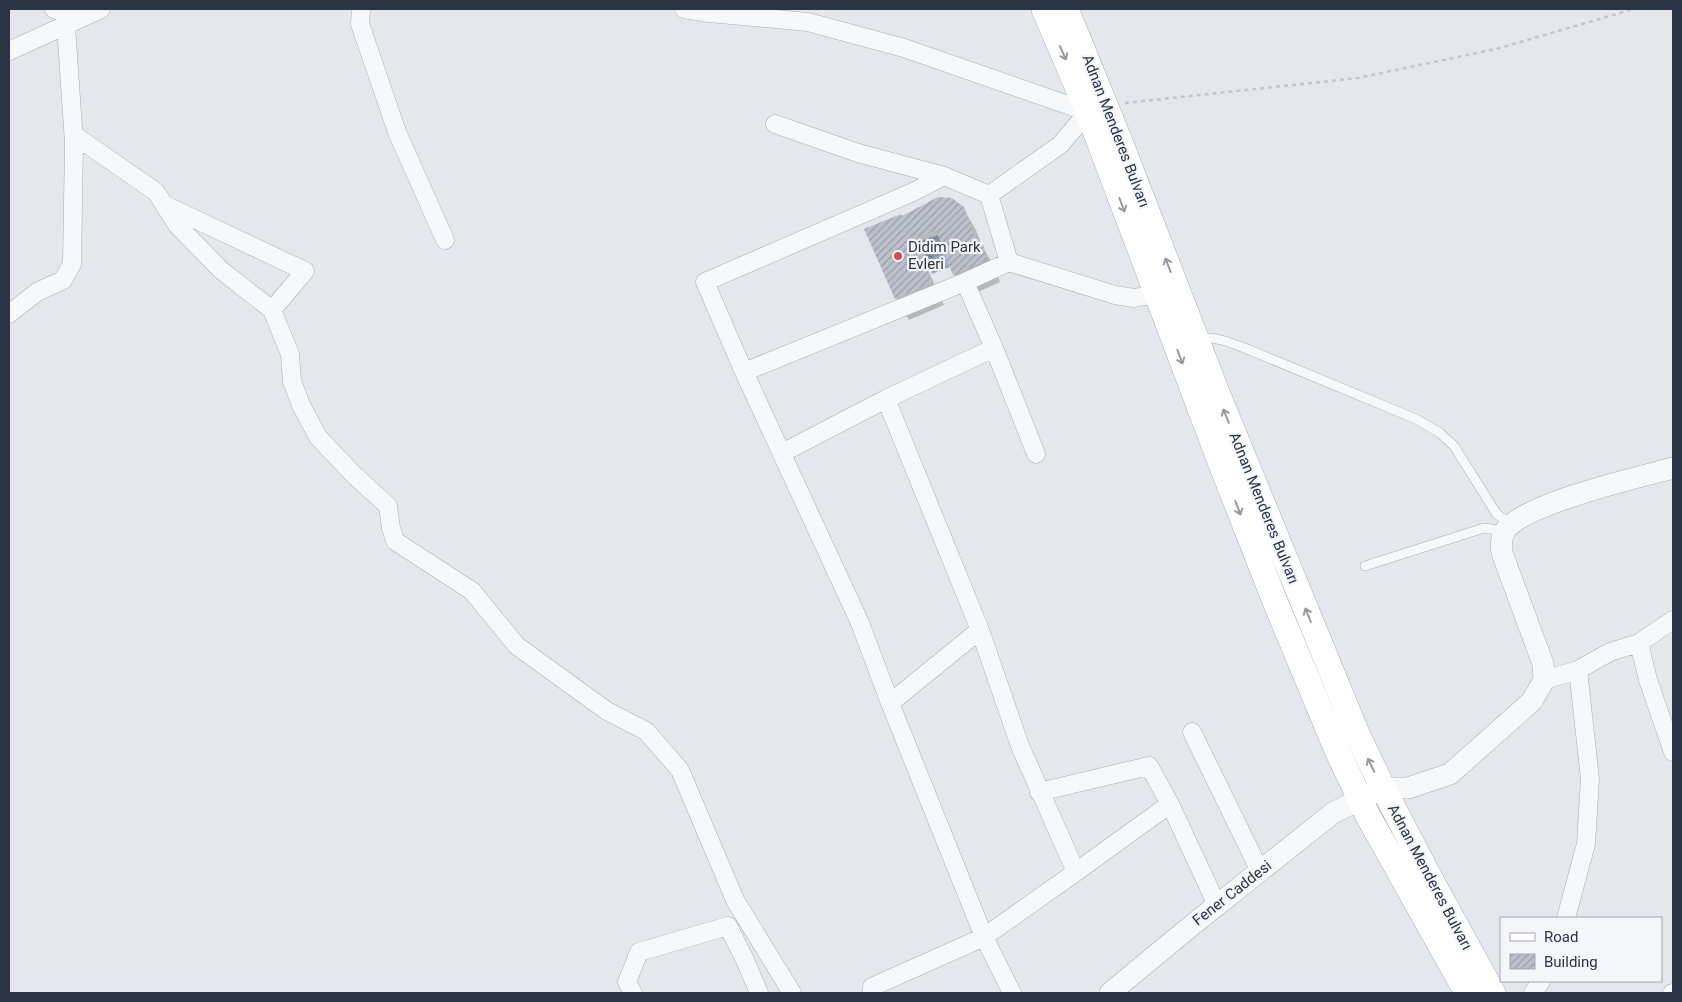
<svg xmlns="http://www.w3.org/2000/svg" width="1682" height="1002" font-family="Roboto,sans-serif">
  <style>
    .water { fill: url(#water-waves) }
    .shadow { fill: #0003 }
    .building { fill: url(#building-hatch) }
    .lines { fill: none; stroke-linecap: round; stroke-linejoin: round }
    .service-casing { stroke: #a9aeb7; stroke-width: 10 }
    .minor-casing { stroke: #a9aeb7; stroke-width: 19 }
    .tertiary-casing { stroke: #a9aeb7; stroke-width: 22 }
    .secondary-casing { stroke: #a9aeb7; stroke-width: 26 }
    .path { stroke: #c2c5cb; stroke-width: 2.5; stroke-dasharray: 4 4; stroke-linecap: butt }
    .service { stroke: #f7f8fa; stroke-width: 9 }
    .minor { stroke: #f7f8fa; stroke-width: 18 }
    .tertiary { stroke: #f7f8fa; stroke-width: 21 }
    .secondary { stroke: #fff; stroke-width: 25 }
    .oneway { stroke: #959aa2 }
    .poi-dot { fill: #d1495b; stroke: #f4f6f9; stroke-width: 2 }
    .labels { text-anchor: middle; stroke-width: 4.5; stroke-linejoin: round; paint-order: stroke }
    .street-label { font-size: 15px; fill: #2b3445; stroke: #f4f6f9 }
    .poi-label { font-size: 15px; fill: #2b3445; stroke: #f4f6f9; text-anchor: start }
  </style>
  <defs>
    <pattern id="water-waves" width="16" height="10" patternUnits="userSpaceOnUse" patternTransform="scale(1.25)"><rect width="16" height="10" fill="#9fb4cc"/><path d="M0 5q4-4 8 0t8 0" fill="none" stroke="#8293a7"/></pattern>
    <pattern id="building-hatch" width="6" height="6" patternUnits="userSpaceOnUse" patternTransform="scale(1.25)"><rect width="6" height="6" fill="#bbc0ca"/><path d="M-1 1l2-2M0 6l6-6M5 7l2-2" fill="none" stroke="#989da6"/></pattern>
  </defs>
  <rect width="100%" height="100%" fill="#e4e7ec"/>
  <path class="water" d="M938,235l12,32 -18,7 -12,-33z"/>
  <path class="shadow" d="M963,208l13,22 6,16 13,22 5,14 -33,15 -13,-22 -8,-22 -22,8 20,44 -35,15 -13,-22 6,-80z"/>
  <path class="building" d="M938,197l14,1 12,9 14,39 5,-1 5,15 -35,15 -17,-45 -24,9 20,43 -37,17 -31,-70 37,-15 1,2z"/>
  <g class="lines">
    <defs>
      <path id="service" d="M1199,338c18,-2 35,6 53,13l164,68 24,14 14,13 42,67 14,12
        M1365,566l119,-38 20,3"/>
      <path id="minor" d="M54,9l28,9
        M361,9l-1,15 37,108 48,108
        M684,9l25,4 99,9 96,26 184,64 -28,33 -71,50
        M9,51l92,-42
        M775,124l83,29 86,23 45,19 20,67
        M74,135l82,57 21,33 44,45 51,40 18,44 2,27 9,24 17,32 36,38 34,31 3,22 4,13 77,50 45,55 90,65 39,20 34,39 55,130 57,93
        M944,176l-31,16 -208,90 39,90 116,251 30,80 94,234 28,56
        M165,205l140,66 -33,39
        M965,282l29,66 42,106
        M9,314l28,-22 26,-12 9,-16 2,-121 -8,-117
        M744,372l221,-90 44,-20 106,33 19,3 23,-4
        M782,453l104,-54 108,-51
        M1639,643l9,37 25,72
        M1544,680l34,-10 32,-18 29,-9 34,-23
        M890,703l90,-73
        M1192,732l68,139
        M1039,792l110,-26 21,38 47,101
        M1076,872l94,-68
        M1566,918l20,-74 4,-65 -12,-109
        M633,993l-6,-11 12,-30 89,-26 17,34 14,33
        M872,993v-6l112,-50 92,-65 -56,-126 -40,-116 -94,-231
        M1533,993l8,-12
        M1672,993h1"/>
      <path id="tertiary" d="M1110,993l81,-67 142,-113 50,-25h25l42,-14 82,-73 12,-21 -1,-16 -41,-111c-1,-7 -1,-16 3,-22 17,-27 134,-54 168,-63"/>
      <path id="secondary" d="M1044,9l44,103 133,352 53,135 62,149 32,68 99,177
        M1066,9l53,130 99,256 140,341 25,52 48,92 62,113"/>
    </defs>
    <use href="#service" class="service-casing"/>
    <use href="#minor" class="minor-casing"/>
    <use href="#tertiary" class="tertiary-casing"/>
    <use href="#secondary" class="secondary-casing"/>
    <path class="path" d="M1125,103l233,-25 138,-29 138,-40"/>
    <use href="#service" class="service"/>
    <use href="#minor" class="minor"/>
    <use href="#tertiary" class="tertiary"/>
    <use href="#secondary" class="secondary"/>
  </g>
  <defs><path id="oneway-shaft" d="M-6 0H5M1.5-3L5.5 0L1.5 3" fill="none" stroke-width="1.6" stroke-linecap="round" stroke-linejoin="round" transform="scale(1.25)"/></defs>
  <g class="oneway">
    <use href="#oneway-shaft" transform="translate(1063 53) rotate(66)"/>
    <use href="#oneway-shaft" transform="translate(1122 205) rotate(69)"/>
    <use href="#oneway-shaft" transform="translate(1168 265) rotate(-111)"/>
    <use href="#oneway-shaft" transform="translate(1180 357) rotate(69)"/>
    <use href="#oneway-shaft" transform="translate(1226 416) rotate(-112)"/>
    <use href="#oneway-shaft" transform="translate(1238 508) rotate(69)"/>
    <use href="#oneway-shaft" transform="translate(1308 615) rotate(-112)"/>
    <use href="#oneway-shaft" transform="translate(1371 765) rotate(-116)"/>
  </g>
  <circle class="poi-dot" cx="898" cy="256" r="5"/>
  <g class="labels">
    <g class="street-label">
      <text transform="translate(1116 131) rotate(69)" y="5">Adnan Menderes Bulvarı</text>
      <text transform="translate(1264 508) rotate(68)" y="5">Adnan Menderes Bulvarı</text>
      <text transform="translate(1430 877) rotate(62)" y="5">Adnan Menderes Bulvarı</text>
      <text transform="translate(1232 893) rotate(-38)" y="5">Fener Caddesi</text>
    </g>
    <g class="poi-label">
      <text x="908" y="252">Didim Park<tspan x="908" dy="17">Evleri</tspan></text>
    </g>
  </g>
  <rect width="1682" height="1002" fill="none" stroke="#2b3445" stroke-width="20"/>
  <rect x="1500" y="917" width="162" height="65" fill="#f4f6f9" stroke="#a4a8b1"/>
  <rect x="1510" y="933" width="25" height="8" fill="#ffffff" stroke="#a4a8b1"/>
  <text x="1544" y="942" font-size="15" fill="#2b3445">Road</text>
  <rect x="1510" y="954" width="25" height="15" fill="url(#building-hatch)" stroke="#a4a8b1"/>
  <text x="1544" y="967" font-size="15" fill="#2b3445">Building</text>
</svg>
